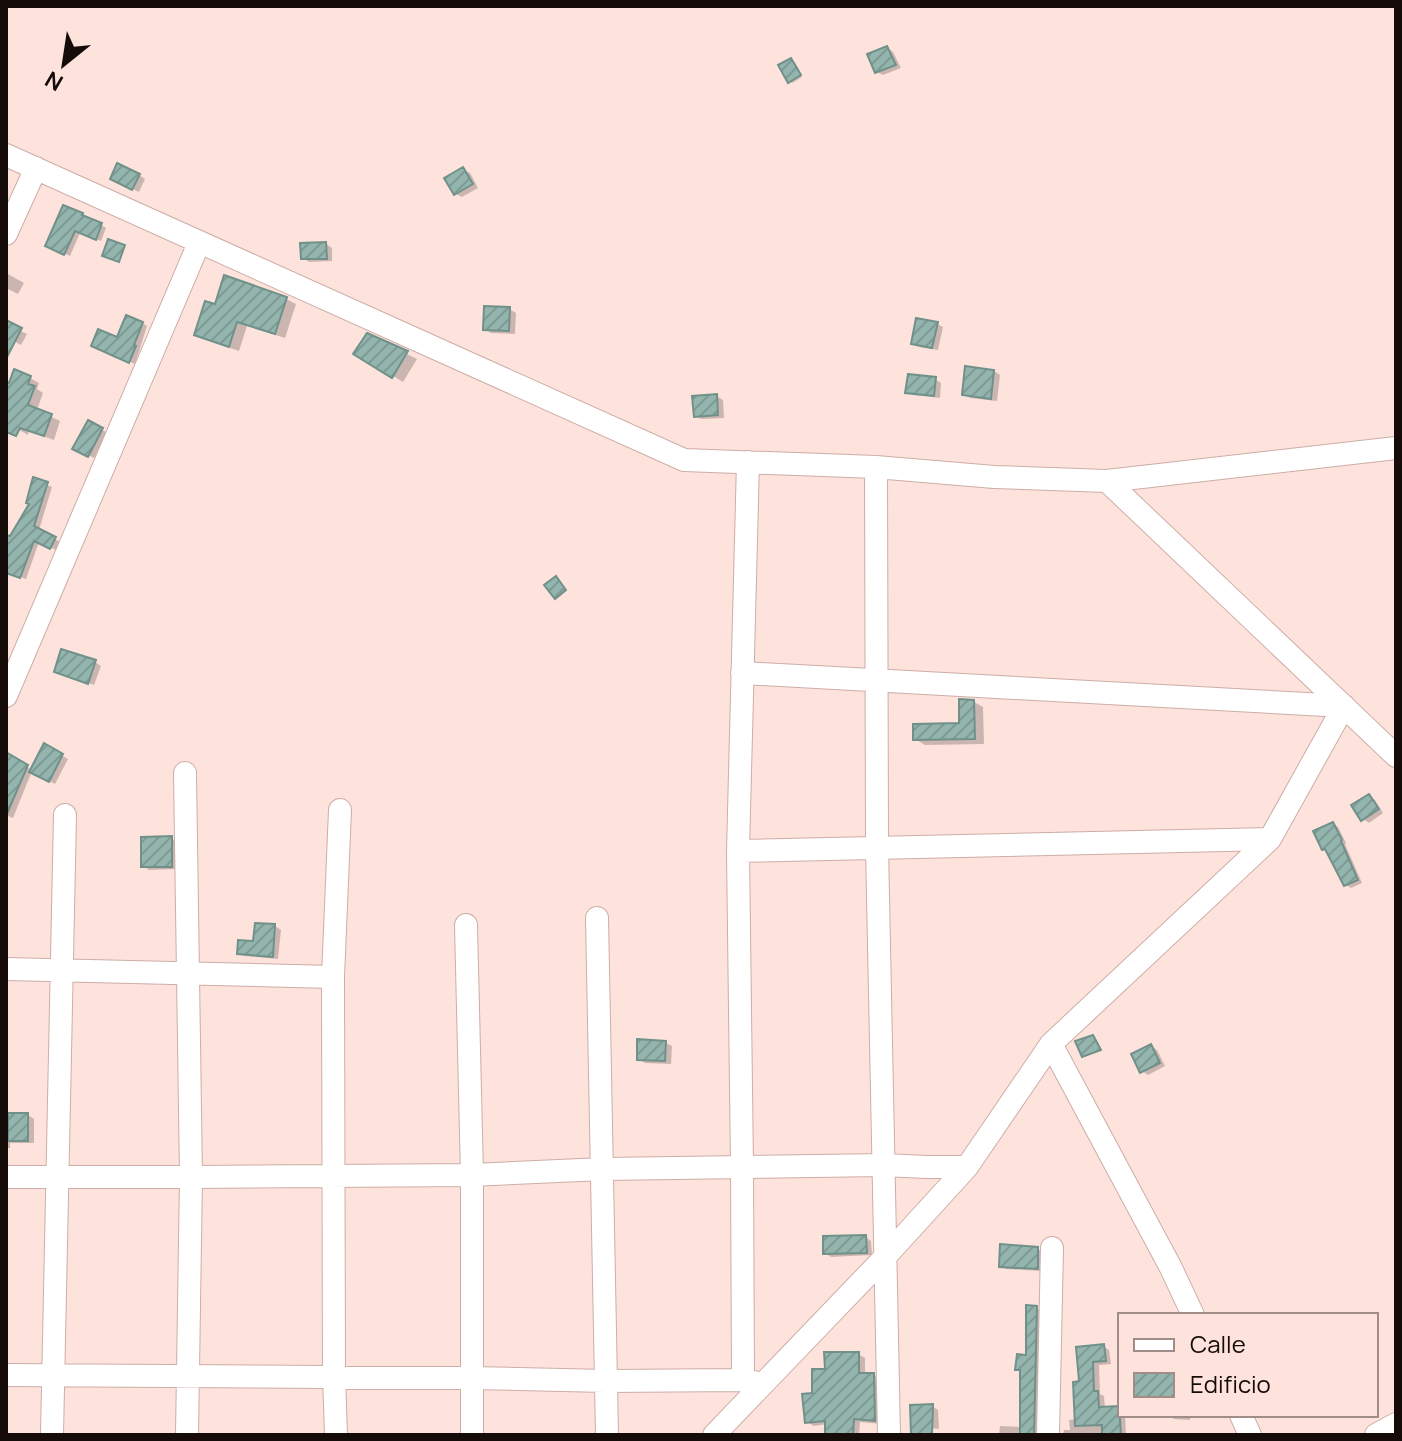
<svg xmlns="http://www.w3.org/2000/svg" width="1402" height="1441" font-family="Manrope,sans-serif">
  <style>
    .shadow { fill: #0003 }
    .building { fill: url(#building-hatch); stroke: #70918a; stroke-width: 2 }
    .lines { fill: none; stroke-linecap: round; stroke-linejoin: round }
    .minor-casing { stroke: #cdada6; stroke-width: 24 }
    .minor { stroke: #fff; stroke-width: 22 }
  </style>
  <defs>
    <pattern id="building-hatch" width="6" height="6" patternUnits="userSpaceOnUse" patternTransform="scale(2)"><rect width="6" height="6" fill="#93b5ad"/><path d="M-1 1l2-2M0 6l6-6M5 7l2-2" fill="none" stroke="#7e9a94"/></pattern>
  </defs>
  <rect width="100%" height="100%" fill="#fee3dd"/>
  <path class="shadow" d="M887,48l6,4 8,16 -18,7 -6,-3z
    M791,60l11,17 -10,6 -2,-2z
    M463,170l7,3 8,15 -16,9 -6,-3z
    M139,175l6,4 -6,13 -21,-10z
    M82,215l24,13 -5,13 -21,-8 -10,23 -17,-8z
    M326,244l6,4v13l-23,1 -6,-4z
    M6,273l18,10 -6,11 -12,-6z
    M286,299l10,5 -11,34 -38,-12 -8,25 -33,-11 -9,-6 19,-28z
    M509,309l7,4 -1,21 -24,-1 -6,-4z
    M142,323l5,3 -12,38 -37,-16 20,-8z
    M6,324l21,10 -6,11 -15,-8z
    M937,324l6,3 -5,23 -19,-3 -6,-4z
    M367,335l50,24 -14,23 -47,-28z
    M994,371l6,4 -3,26 -27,-3 -6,-4z
    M30,378l9,5 -2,6 6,4 -6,17 23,11 -6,19 -25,-9 -1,4 -22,-13v-38z
    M935,379l6,4 -1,15 -26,-3 -6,-3z
    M716,396l7,4 1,18 -22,1 -7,-3z
    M88,423l20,10 -14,25 -19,-10z
    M34,480l18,7 -13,43 21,12 -4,8 -17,-8 -13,37 -20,-7v-31l5,-2 21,-35z
    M95,662l6,4 -7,19 -32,-11z
    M974,702l9,5 1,37 -59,1 -10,-6 46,-14z
    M45,746l23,13 -13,25 -23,-13 -19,47 -7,-3v-60l26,15z
    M1369,796l6,4 8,13 -14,10 -6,-4z
    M1333,824l5,3 8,16 -1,1 17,39 -11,5 -5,-3 -16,-33 -6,-3z
    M171,838l6,4 1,27 -29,1 -6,-4z
    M275,926l6,4 -3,29 -33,-3 -6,-4 16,-8z
    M666,1043l6,3 -1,18 -26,-1 -6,-4z
    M1151,1046l6,4 8,16 -17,9 -6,-4z
    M6,1113l3,2h19l6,4v24h-24v5h-4z
    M865,1237l6,4 1,14 -41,2 -6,-4z
    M1037,1249l6,3 -1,19 -36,-2 -5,-3z
    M1036,1308l6,3 -2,124h-41l1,-9 22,1 6,-70z
    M1103,1346l6,4 2,14 -12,1 1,29 4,2 1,13 14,-1 1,7h5l1,20h-63l1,-5h6l-1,-10 8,-1 5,-36 -4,-34z
    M858,1354l7,4v17h8l7,3 1,46 -21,-2 -1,13h-32v-11l-13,2 -7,-4 7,-27 13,-24z
    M932,1406l6,4 1,19 -20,-2z
    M1168,1415h22v5l-16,-1z"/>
  <path class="building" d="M887,46l9,19 -21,8 -8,-19z
    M791,58l10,17 -13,8 -10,-18z
    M117,163l23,11 -8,16 -22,-11z
    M463,167l10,17 -19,11 -10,-17z
    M63,205l20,8 -1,2 20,8 -6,17 -21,-9 -11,24 -19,-9z
    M108,239l17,6 -6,17 -17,-6z
    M326,242l1,17h-26l-1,-16z
    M224,275l63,22 -12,37 -38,-12 -8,25 -35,-12 11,-34 10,3z
    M484,306l26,1 -1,24 -26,-1z
    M126,315l17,7 -9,23 2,1 -7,17 -38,-17 7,-17 19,8z
    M916,318l22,4 -6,26 -21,-4z
    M6,320l16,8 -16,31z
    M367,333l41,18 -16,27 -39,-24z
    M965,366l29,4 -3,29 -29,-4z
    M14,369l17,7 -3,8 7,2 -7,19 24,9 -8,22 -24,-8 -4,8 -10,-4v-50l3,1z
    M908,374l28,3 -2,19 -29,-3z
    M717,394l1,21 -24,2 -2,-21z
    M88,420l15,8 -15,29 -16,-8z
    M33,477l15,5 -14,44 22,11 -6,12 -16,-8 -14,37 -14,-5v-38l4,1 19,-32 -3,-1z
    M556,576l10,14 -11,9 -11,-14z
    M61,649l35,11 -8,24 -34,-12z
    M959,699l15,1 1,39 -62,1v-16l46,-1z
    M44,743l19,11 -14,28 -20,-10z
    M6,752l22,13 -22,51z
    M1369,794l10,15 -18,12 -10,-16z
    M1333,822l9,18 -1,1 17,39 -14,6 -19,-37 -3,1 -9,-19z
    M172,836v31h-31v-30z
    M255,923l20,1 -2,33 -36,-3 1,-14 15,1z
    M1093,1035l8,15 -19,7 -7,-16z
    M637,1039l29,2 -1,20 -28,-1z
    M1151,1044l9,19 -20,10 -9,-19z
    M8,1113h20v28h-20z
    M866,1235l1,18 -44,1v-18z
    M1000,1244l38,3v22l-39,-2z
    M1026,1305l11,1 -3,129h-14v-65h-5l2,-16 9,1z
    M1104,1344l2,17 -13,1 1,29h4l1,16 20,-1 2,29h-19v-10l-27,1 -2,-44 6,-1 -3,-34z
    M824,1352h35v21h15l1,48 -21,-2 -1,16h-28v-14l-20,2 -3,-29 10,-1v-24h13z
    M933,1404l-1,31h-21l-1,-30z"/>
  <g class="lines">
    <defs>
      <path id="minor" d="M6,155l678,305 192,7 118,10 113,4 289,-33
        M6,234l30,-66
        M876,467l1,380 12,588
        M1107,481l289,275
        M6,696l193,-453
        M185,773l6,404 -4,258
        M738,851l532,-12
        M597,918l10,517
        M466,925l6,250v260
        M6,969l327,8
        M1051,1044l120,224 22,47
        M6,1177h185l281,-2 131,-6 281,-4 42,2h41
        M6,1375l466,3 134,3 137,-1 11,2
        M743,1380l-1,-213 -4,-316 10,-389
        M1241,1415l9,20
        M52,1435l13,-620
        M336,1435l-2,-58 -1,-400 7,-167
        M714,1435l171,-178 82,-90 84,-123 219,-205 74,-133 -602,-33
        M1048,1435l4,-187
        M1376,1435l20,-11"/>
    </defs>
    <use href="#minor" class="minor-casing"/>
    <use href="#minor" class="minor"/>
  </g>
  <rect width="1402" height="1441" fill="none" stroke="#150b09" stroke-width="16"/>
  <rect x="1118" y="1313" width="260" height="104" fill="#fee3dd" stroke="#a18d88" stroke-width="2"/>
  <rect x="1134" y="1339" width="40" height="12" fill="#ffffff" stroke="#a18d88" stroke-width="2"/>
  <text x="1190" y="1353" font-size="24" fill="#150b09">Calle</text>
  <rect x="1134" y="1373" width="40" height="24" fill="url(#building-hatch)" stroke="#a18d88" stroke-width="2"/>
  <text x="1190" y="1393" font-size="24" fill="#150b09">Edificio</text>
  <g transform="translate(64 64) rotate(210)" stroke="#fee3dd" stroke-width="6" paint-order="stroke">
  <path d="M0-6L14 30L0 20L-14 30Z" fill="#150b09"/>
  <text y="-12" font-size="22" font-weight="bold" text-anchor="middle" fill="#150b09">N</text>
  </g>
</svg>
